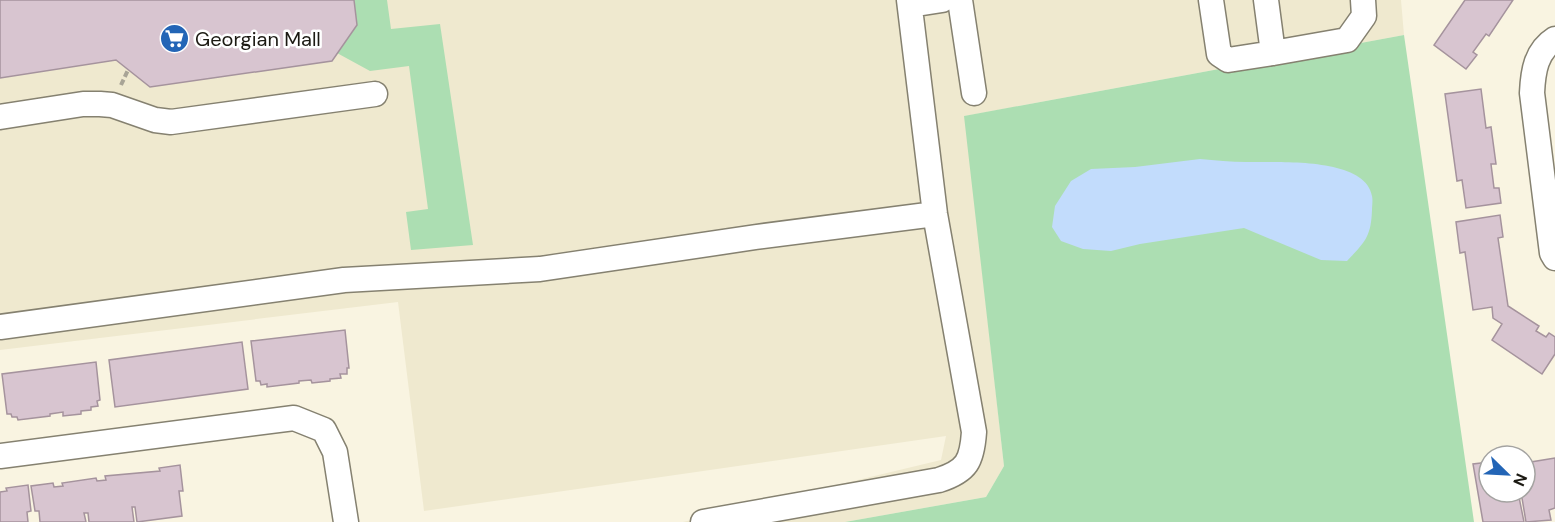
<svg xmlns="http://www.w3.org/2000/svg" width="1555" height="522" font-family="'DM Sans',sans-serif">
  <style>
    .built { fill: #efe9cf }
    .green { fill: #acdeb2 }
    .water { fill: #c2dcfc }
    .building { fill: #d8c5d0; stroke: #a5939d; stroke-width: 1.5 }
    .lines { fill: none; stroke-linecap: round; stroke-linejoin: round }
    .minor-casing { stroke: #858170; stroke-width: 27 }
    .path { stroke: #a8a496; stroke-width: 4; stroke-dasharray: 6 3; stroke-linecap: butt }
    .minor { stroke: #fff; stroke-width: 24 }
    .labels { text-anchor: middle; stroke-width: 5; stroke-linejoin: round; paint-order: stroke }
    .poi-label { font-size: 20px; fill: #1c1a13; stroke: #fff; text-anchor: start }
  </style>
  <rect width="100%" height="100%" fill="#f9f4e1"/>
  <path class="built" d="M0,0h1401l3,35 -439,81 39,350 -18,31 -141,25h-162l258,-62 5,-24 -522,75 -26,-209 -398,48z"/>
  <path class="green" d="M354,0h33l4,29 49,-5 33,221 -62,5 -5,-38 22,-3 -19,-143 -39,5 -33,-18 20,-28z
    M1404,35l70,487h-629l141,-25 18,-31 -40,-350z"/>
  <path class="water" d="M1200,159c15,1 31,3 46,3 29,1 119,-6 126,34 1,4 0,10 0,14 -1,27 -7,32 -25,51l-26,-1 -77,-32 -104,16 -29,7 -28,-2 -22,-8 -9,-14 3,-21 16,-25 20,-12 44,-2z"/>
  <path class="building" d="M0,0h354l3,25 -25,36 -182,26 -34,-27 -116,18z
    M1465,0h48l-24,36 -3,-2 -13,18 4,3 -11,14 -32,-24z
    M1481,89l5,39 5,-1 5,37h-5l3,24h5l2,15 -35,5 -4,-28 -5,1 -12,-87z
    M1500,215l3,22 -5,1 10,68 31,20 -3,5 10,6 3,-4 6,4v17l-13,20 -50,-34 10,-16 -9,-6 -1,-11 -19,3 -8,-58 -5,1 -4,-31z
    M345,330l4,38h-2v6h-7l1,4 -11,1v2l-18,2 -1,-3 -12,1v2l-32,4v-3l-6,1 -1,-4h-4l-5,-40z
    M242,342l6,47 -133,18 -6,-47z
    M96,362l4,38 -3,1 1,5 -7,1v3l-10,1v3l-18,2v-4l-13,2v2l-32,4 -1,-3h-5l-1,-3h-4l-5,-40z
    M1555,458v50l-6,2 2,10 -25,2 -5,-30h4v-29z
    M1489,462v30h29l6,30h-41l-10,-58z
    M180,465l3,26h-4l3,25 -45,6 -2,-15h-3l2,15h-45l-1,-9h-4l2,9h-46l-1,-11h-4l-4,-25 22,-3 1,4 9,-1 -1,-3 34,-5 1,3 9,-1 -1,-4 55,-5 -1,-3z
    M28,485l3,26 -4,1 1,10h-28v-30l7,-1 -1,-3z"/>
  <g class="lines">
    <defs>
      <path id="minor" d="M960,0l14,93
        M1211,0l8,54 9,6 45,-7
        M1266,0l7,53 74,-13 17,-24 -1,-16
        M910,5l32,-5
        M1555,39c-19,12 -22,32 -23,54l20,160 3,5
        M0,117l83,-13h17l12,1 43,15 16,2 204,-28
        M0,327l344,-47 196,-11 216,-32 179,-23
        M0,456l294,-38 30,12 11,22 11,70
        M703,522l236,-42c28,-9 33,-19 35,-48l-39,-218 -26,-214"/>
    </defs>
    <use href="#minor" class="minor-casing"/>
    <path class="path" d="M121,85l7,-15"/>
    <use href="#minor" class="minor"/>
  </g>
  <defs>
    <symbol id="supermarket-disc" viewBox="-11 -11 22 22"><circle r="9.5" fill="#2365b6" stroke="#fff"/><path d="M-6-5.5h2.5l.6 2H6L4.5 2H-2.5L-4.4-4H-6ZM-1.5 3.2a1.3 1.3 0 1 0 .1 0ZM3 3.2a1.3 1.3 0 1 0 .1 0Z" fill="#fff"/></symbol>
  </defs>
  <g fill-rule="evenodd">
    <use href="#supermarket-disc" x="158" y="22" width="33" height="33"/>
  </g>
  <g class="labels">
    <g class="poi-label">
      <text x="195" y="46">Georgian Mall</text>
    </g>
  </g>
  <g transform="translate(1507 474) rotate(114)"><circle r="28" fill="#ffffff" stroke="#a4a3a1" stroke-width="1.5"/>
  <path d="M0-4.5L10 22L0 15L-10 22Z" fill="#2365b6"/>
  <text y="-9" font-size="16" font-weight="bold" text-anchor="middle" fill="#1c1a13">N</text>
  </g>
</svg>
